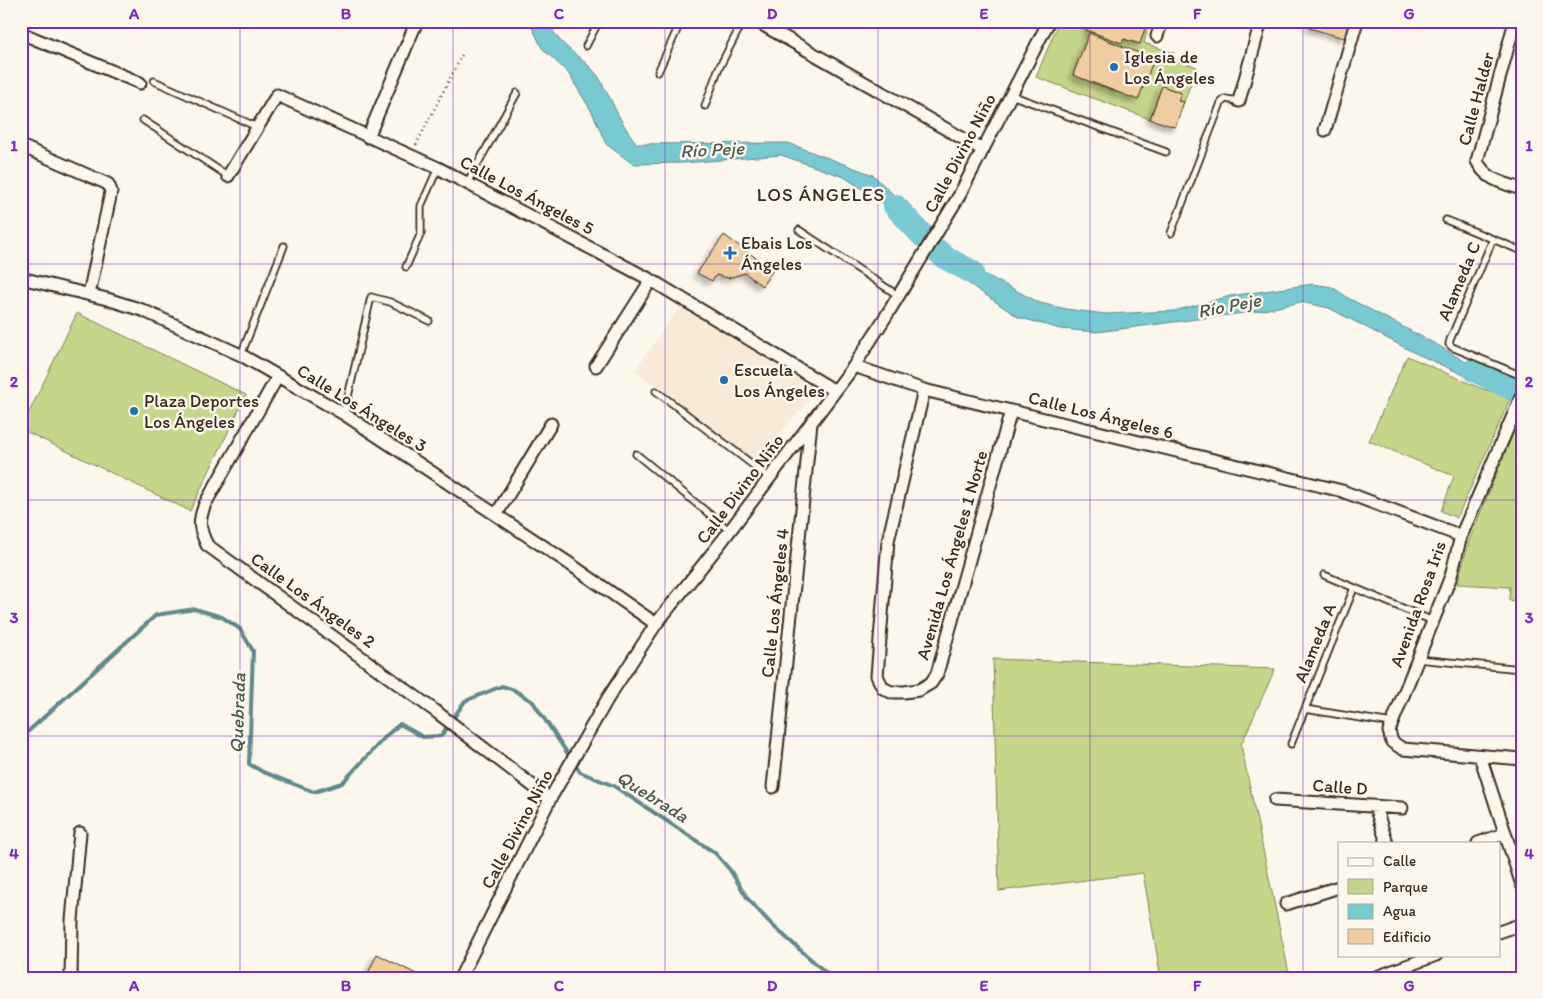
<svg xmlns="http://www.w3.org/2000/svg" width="1543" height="999" font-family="Itim,sans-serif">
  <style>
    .built { fill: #f8ead6 }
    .green { fill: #c5d68b; stroke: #808054 }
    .water { fill: #78c9d2; stroke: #60898a }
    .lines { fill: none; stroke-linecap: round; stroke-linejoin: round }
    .stream { stroke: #60898a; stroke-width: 4 }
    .river { stroke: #78c9d2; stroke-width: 24 }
    .building { fill: #f0cda1; stroke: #3b2a1e; filter: url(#shadow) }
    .service-casing { stroke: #3b2a1e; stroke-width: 9 }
    .minor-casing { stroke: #3b2a1e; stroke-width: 15 }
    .path { stroke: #3b2a1e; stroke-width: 2.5; stroke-dasharray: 1 4; stroke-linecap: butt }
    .service { stroke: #fbf7ec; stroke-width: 5.5 }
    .minor { stroke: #fbf7ec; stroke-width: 11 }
    .grid { fill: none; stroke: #7b2cbf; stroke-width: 1; stroke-opacity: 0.55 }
    .poi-dot { fill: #1f6fb2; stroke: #fbf7ec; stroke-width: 2 }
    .labels { text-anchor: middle; stroke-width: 5; stroke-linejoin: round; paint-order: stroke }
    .poi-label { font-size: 18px; fill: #3b2a1e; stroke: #fbf7ec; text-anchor: start }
    .street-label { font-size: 18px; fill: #3b2a1e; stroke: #fbf7ec }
    .water-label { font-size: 19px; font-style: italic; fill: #4d5a54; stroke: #fbf7ec }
    .neighbourhood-label { font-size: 19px; letter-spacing: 1px; fill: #3b2a1e; stroke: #fbf7ec }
    .neatline { fill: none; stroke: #7b2cbf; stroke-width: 2 }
    .grid-label { font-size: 16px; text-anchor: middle; font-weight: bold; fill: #7b2cbf }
  </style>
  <defs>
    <filter id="shadow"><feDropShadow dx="-4" dy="4" stdDeviation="2.5" flood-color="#0004"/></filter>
  </defs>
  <rect width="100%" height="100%" fill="#fbf7ec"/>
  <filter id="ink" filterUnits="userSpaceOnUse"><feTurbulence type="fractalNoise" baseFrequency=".02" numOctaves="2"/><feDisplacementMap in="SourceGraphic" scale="10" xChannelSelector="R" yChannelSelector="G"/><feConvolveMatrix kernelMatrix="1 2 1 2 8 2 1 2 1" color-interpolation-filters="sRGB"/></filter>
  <g filter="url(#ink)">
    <path class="built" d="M682,304l135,87 -62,71 -120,-92z"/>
    <path class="green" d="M1059,21h30l-3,9 36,13 2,-4 16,5 6,-18 -13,-5h17l-6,22 30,10 -1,6 24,8 -13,35 -6,-1 3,-8 -19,-7 -12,33 -114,-42z
      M77,313l169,82 -56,116 -169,-82z
      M1407,356l73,32 31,9 -54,121 -16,-7 13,-35 -85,-35z
      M1522,411v191l-13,-2 1,-13 -53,-3 12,-43z
      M993,659l282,10 -34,76 49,233h-129l-18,-105 -144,18z"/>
    <path class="water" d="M529,21h20c7,25 34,35 49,55 4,6 7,14 11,20 8,17 16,33 28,48l151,-1 85,32 27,26 17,29 -38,-30 -35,-23 -63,-22 -97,8 -51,1 -27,-20 -14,-32 -24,-39 -26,-25z
      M944,257l17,5 79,41 26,6 39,5 69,-3 56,-15 83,-12 19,3 18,12 91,48 62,38 -26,-4 -62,-28 -86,-45 -28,-6 -42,9 -162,21 -37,-3 -42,-12 -62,-42z"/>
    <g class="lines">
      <path class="stream" d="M21,738l135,-123 39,-6 27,8 18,12 13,22 -4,113 14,8 51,20 28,-9 46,-49 12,-10 23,13 18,-1 24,-35 37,-15 12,4 19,12 47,70 34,14 101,67 15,17 18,29 24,26 60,53"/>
      <path class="river" d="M895,206l28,30
        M938,251l6,6 28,15
        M1474,370l39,19"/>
    </g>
    <path class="building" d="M1089,21h44l13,4 -6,19 -16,-5 -2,4 -36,-13z
      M1311,21h38l-5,17 -35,-10z
      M1089,33l65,26 -16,41 -65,-25z
      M1162,86l19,7 -3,8 6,1 -9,25 -25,-8z
      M724,235l49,35 -11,16 -17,-13 -17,5 -12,-3 -4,6 -15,-8z
      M377,954l47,24h-58z"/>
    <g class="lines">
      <defs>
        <path id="service" d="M586,46l13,-25
          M658,72l23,-51
          M154,81l103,46
          M1011,95l155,57
          M705,106l13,-36 25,-49
          M143,120l85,56
          M467,183l50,-90
          M1446,220l76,31
          M799,230l100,66
          M1171,233l50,-130 4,-4 14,2
          M1493,239l-43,101 -1,4 3,3 70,29
          M406,267l15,-34v-27l17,-38
          M241,355l43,-109
          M656,391l114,87
          M344,414l27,-117 19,5 39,19
          M636,454l94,77
          M1324,575l109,46
          M1354,588l-49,121 87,14
          M1417,659l105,10
          M1291,744l14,-35"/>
        <path id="minor" d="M756,21l227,129
          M1515,21l-38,140c9,19 26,22 45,28
          M21,33l119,50
          M1157,36l5,-15
          M1239,101l22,-80
          M1325,130l32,-109
          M368,137l49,-116
          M21,146l87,38 3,7 -1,6 -21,97
          M228,176l49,-81 161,73 213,112 184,111
          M21,278l86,21 35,11 99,45 103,59 223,148 89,62
          M596,366l55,-86
          M854,366l70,24 418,101 119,45
          M278,376l-73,128c-7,18 -6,24 2,41l231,168 112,86
          M924,390l-36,151 -11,135 6,12 8,4h13l15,-2 12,-7 6,-9 74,-263
          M1522,395l-61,141 -10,40 -62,155 3,11 11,7 119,10
          M496,515l55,-91
          M1480,756l42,129
          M773,787l38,-364
          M1275,800l127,8
          M1375,807l12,36
          M1478,843l26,-9
          M1286,904l53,-17
          M1499,932l23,-8
          M71,978l1,-58 8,-87
          M460,978l90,-179 58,-101 48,-74 66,-83 132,-175 34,-53 71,-117 90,-175
          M1374,978l62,-23"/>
      </defs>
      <use href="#service" class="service-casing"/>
      <use href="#minor" class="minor-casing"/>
      <path class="path" d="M416,145l46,-90"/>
      <use href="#service" class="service"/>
      <use href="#minor" class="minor"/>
    </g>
  </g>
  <path class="grid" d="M240,21v957M453,21v957M665,21v957M878,21v957M1090,21v957M1303,21v957M21,264h1501M21,500h1501M21,736h1501"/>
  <g class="poi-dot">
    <circle cx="1114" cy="67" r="5"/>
    <path d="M727.5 245.5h5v5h5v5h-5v5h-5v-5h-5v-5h5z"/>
    <circle cx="724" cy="380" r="5"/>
    <circle cx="134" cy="411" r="5"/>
  </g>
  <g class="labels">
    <g class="poi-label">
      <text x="1124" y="63">Iglesia de<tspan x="1124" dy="21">Los Ángeles</tspan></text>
      <text x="741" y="249">Ebais Los<tspan x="741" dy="21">Ángeles</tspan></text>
      <text x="734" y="376">Escuela<tspan x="734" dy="21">Los Ángeles</tspan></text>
      <text x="144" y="407">Plaza Deportes<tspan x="144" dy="21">Los Ángeles</tspan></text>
    </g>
    <g class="street-label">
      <text transform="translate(1476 99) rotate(-75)" y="6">Calle Halder</text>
      <text transform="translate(960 153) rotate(-62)" y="6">Calle Divino Niño</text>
      <text transform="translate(527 195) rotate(28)" y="6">Calle Los Ángeles 5</text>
      <text transform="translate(1459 281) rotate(-67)" y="6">Alameda C</text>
      <text transform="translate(362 408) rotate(32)" y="6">Calle Los Ángeles 3</text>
      <text transform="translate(1101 415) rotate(14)" y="6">Calle Los Ángeles 6</text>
      <text transform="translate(740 489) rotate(-53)" y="6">Calle Divino Niño</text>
      <text transform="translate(952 555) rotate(-74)" y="6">Avenida Los Ángeles 1 Norte</text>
      <text transform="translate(313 600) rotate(36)" y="6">Calle Los Ángeles 2</text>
      <text transform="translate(775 603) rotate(-84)" y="6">Calle Los Ángeles 4</text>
      <text transform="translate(1418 604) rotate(-70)" y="6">Avenida Rosa Iris</text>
      <text transform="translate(1315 643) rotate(-68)" y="6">Alameda A</text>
      <text transform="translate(1340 787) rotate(4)" y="6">Calle D</text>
      <text transform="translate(517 829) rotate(-62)" y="6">Calle Divino Niño</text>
    </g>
    <g class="water-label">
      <text transform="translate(712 149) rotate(-3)" y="7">Río Peje</text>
      <text transform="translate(1229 305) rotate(-11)" y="7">Río Peje</text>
      <text transform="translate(237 713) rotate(-88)" y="7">Quebrada</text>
      <text transform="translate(653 796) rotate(32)" y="7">Quebrada</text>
    </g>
    <g class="neighbourhood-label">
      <text x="821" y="201">LOS ÁNGELES</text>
    </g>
  </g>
  <rect width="1543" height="999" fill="none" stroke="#fbf7ec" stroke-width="55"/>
  <rect x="1338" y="842" width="162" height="115" fill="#fbf7ec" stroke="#aea59a"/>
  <rect x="1348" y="858" width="25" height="8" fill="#fbf7ec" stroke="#aea59a"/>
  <text x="1383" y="866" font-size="15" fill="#3b2a1e">Calle</text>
  <rect x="1348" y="879" width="25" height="15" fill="#c5d68b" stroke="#aea59a"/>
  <text x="1383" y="892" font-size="15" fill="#3b2a1e">Parque</text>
  <rect x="1348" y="904" width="25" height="15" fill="#78c9d2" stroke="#aea59a"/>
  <text x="1383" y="916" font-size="15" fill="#3b2a1e">Agua</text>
  <rect x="1348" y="929" width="25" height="15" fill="#f0cda1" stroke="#aea59a"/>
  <text x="1383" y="942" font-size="15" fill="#3b2a1e">Edificio</text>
  <rect x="28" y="28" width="1488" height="944" class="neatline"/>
  <g class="grid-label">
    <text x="134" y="19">A</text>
    <text x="346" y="19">B</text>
    <text x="559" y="19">C</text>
    <text x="772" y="19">D</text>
    <text x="984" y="19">E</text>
    <text x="1197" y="19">F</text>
    <text x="1409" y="19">G</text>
    <text x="14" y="151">1</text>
    <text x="1529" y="151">1</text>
    <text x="14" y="387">2</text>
    <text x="1529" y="387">2</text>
    <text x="14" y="623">3</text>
    <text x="1529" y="623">3</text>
    <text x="14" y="859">4</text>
    <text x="1529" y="859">4</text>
    <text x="134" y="991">A</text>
    <text x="346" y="991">B</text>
    <text x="559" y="991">C</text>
    <text x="772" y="991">D</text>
    <text x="984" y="991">E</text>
    <text x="1197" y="991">F</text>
    <text x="1409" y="991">G</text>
  </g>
</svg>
